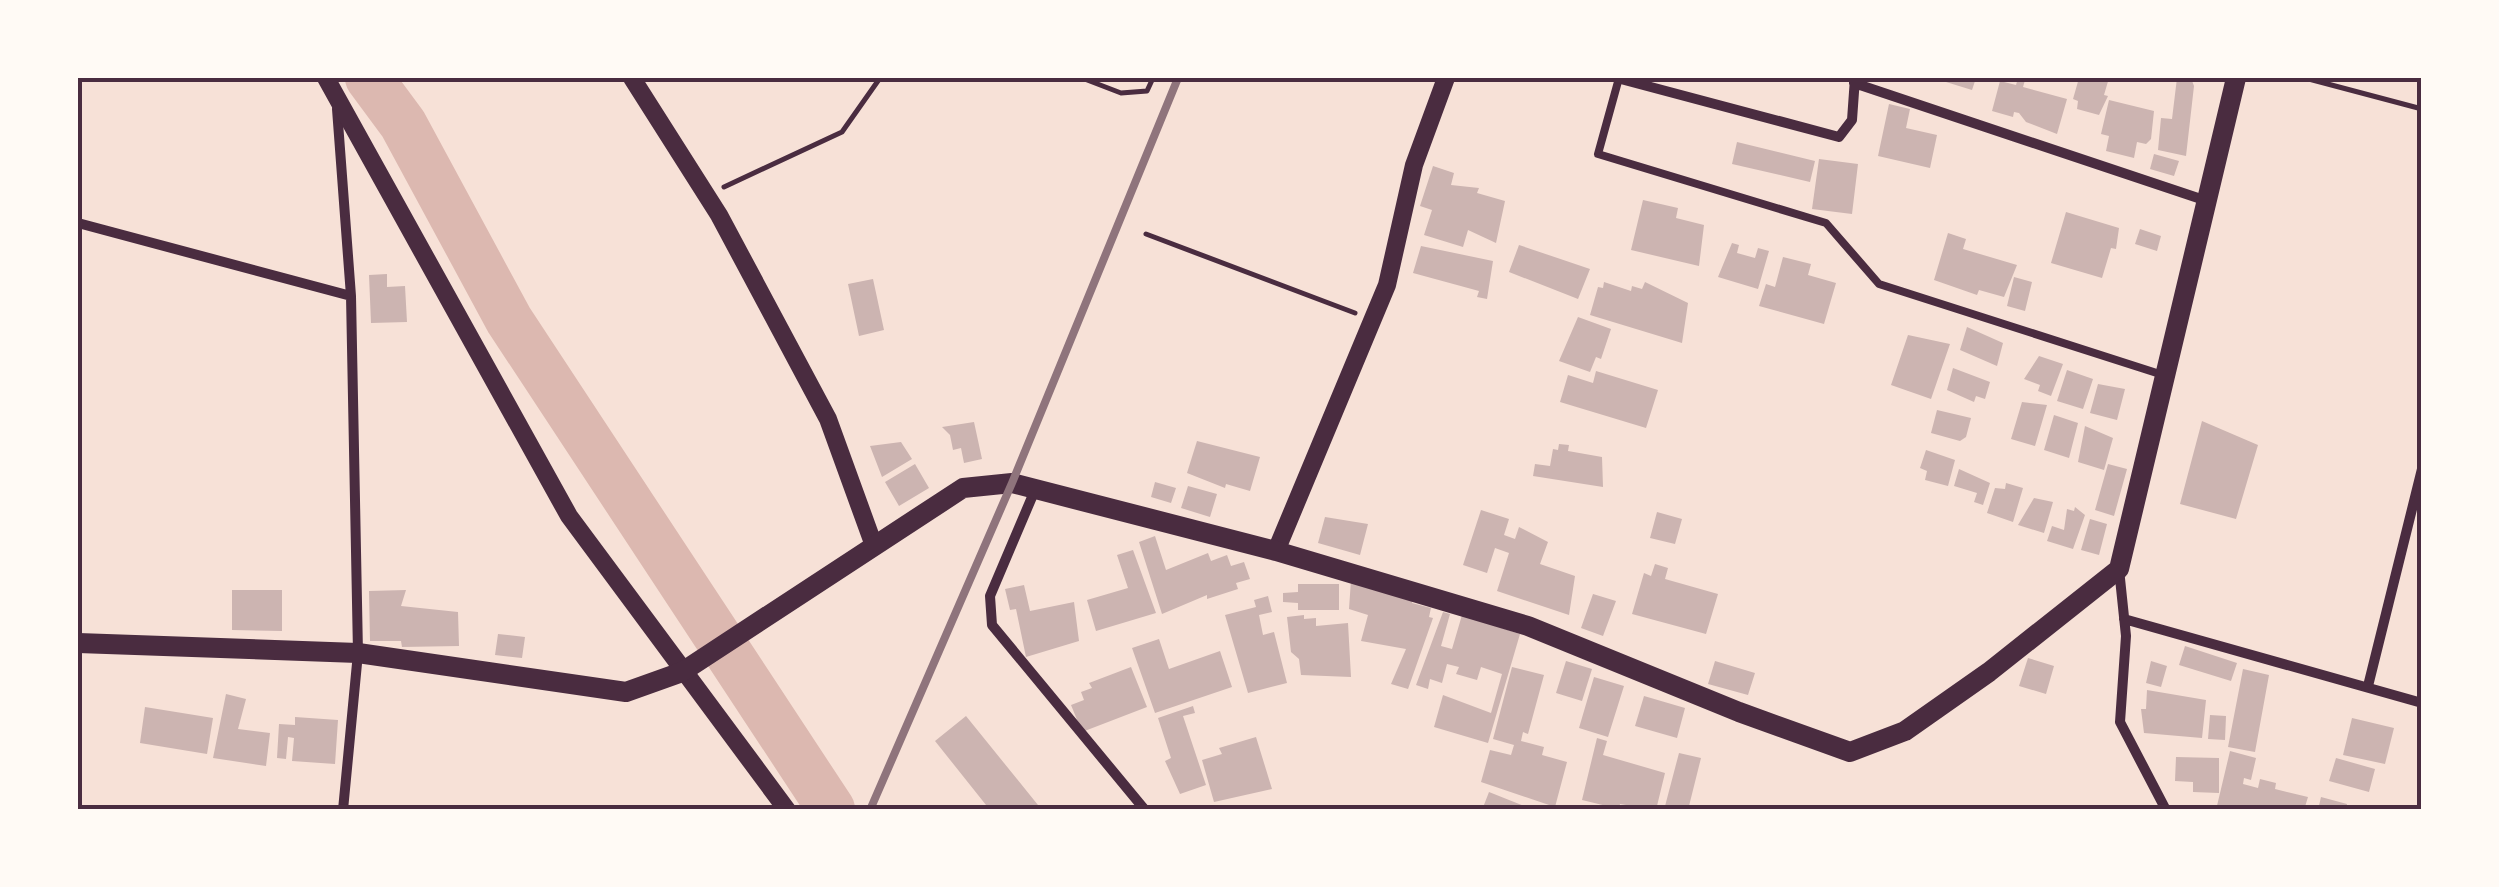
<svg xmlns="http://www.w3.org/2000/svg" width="2499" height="887" font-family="Manrope,sans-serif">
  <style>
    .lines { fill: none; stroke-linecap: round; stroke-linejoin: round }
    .river { stroke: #dcb8b0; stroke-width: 48 }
    .building { fill: #ccb4b1 }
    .path { stroke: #4a2c40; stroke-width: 5 }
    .service { stroke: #4a2c40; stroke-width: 8 }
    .minor { stroke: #4a2c40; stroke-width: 10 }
    .tertiary { stroke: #4a2c40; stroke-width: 18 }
    .secondary { stroke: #4a2c40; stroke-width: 20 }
    .rail { stroke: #8f747c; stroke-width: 8 }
    .neatline { fill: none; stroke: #4a2c40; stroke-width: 4 }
  </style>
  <rect width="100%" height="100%" fill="#f7e1d7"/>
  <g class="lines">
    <path class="river" d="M369,78l34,46 106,196 322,489"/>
  </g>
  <path class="building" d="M1933,78h43l-4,12z
    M2018,78l7,2 -2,7 44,12 -10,35 -31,-12 -7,-9 -5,-1 -1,5 -21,-6 8,-30 16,4z
    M2079,78h30l-5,17 4,1 -9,19 -22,-6 1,-8 -5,-2z
    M2177,78h14l3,8 -8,70 -28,-6 3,-32 11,1z
    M2109,100l45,11 -3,28 -5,5 -9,-2 -3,16 -28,-7 3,-15 -8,-2z
    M1889,104l21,5 -4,19 31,7 -7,33 -52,-12z
    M1737,142l78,19 -5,21 -78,-18z
    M2154,154l25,7 -5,15 -24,-7z
    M1819,159l39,5 -6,50 -40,-5z
    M1433,166l21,7 -3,12 28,3 -2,5 28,8 -9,42 -28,-13 -5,17 -39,-12 8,-25 -12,-4z
    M1643,200l35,8 -2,10 28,7 -5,41 -68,-16z
    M2066,212l53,16 -3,21 -5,-1 -9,30 -51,-15z
    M2140,229l21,7 -4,15 -22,-7z
    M1948,233l18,6 -3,10 54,16 -13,32 -25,-7 -2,5 -43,-15z
    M1732,243l7,2 -2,8 18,5 3,-10 11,3 -11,38 -40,-12z
    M1519,245l71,24 -12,30 -69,-27z
    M1421,246l72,15 -6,38 -10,-2 2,-6 -66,-18z
    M1783,257l28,7 -3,11 28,8 -12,41 -65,-18 7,-22 9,3z
    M387,274v13l18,-1 2,36 -36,1 -2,-48z
    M2014,277l18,5 -7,29 -18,-5z
    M873,279l11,51 -25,6 -11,-52z
    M1604,282l27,9 1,-5 10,3 3,-7 43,21 -6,40 -92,-28 8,-28 5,1z
    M1578,317l33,12 -10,30 -5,-2 -6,15 -31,-11z
    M1967,327l36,16 -6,23 -37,-16z
    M1908,335l42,9 -19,55 -40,-14z
    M2039,356l24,8 -12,32 -13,-5 2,-6 -16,-6z
    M1953,368l37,14 -5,17 -9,-3 -2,6 -27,-12z
    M2067,370l26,9 -10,30 -26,-8z
    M1596,371l62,19 -12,38 -86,-26 8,-27 25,8z
    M2098,384l27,5 -8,31 -27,-7z
    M2022,402l25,3 -12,41 -24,-7z
    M1937,410l34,8 -5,19 -6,4 -29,-8z
    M2054,415l24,8 -9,35 -25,-8z
    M2202,421l56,24 -22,74 -56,-15z
    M974,422l8,37 -18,4 -3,-15 -8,2 -3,-15 -8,-8z
    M2085,426l28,12 -9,32 -26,-8z
    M1197,441l63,16 -10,34 -24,-7 -1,4 -38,-15z
    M901,442l11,17 -30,18 -12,-31z
    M1559,444l10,1 -1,6 34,6 1,30 -70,-11 2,-12 15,2 3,-17 5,1z
    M1926,450l29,10 -7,26 -23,-6 2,-9 -7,-3z
    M915,464l14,24 -30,18 -14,-24z
    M2108,464l19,5 -13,47 -19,-6z
    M1959,469l31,14 -7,22 -9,-3 3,-9 -23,-7z
    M1155,482l21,6 -5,15 -20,-6z
    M2006,483l17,5 -10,34 -26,-9 8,-25 10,1z
    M1188,486l29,8 -7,23 -29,-9z
    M2034,498l19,4 -9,31 -26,-8z
    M2075,507l10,8 -12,34 -26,-8 5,-15 12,4 3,-21 7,2z
    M1481,510l28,9 -5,16 11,4 4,-12 29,15 -8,22 35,12 -6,39 -72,-24 12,-38 -14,-5 -8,25 -24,-8z
    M1657,512l25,7 -7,25 -25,-6z
    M1325,517l43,7 -8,31 -42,-12z
    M2090,519l17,5 -8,31 -18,-5z
    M1155,536l11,34 42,-17 3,8 16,-6 4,11 13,-4 6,17 -14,4 2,6 -31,10v-4l-45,19 -23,-72z
    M1133,550l23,63 -60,18 -9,-31 41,-12 -11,-33z
    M1655,564l13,4 -3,11 53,15 -12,40 -74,-20 12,-41 7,3z
    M1351,580l62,18 -1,5 19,5 -2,9 4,1 -25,71 -17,-5 15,-35 -45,-8 7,-26 -19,-6z
    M1298,584h41v26h-41v-7l-15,-1v-9l15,-1z
    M1024,585l6,26 44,-9 5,39 -53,16 -10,-48 -6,1 -5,-21z
    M232,590h50v41l-50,-1z
    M406,590l-5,16 57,6 1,34 -57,1 -1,-6h-31l-1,-50z
    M1593,594l23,7 -13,35 -22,-8z
    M1268,596l4,16 -13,3 4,20 11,-3 13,51 -39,10 -23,-78 31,-8 -2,-7z
    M1443,612l7,2 -9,32 11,3 10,-34 58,19 -32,109 -54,-16 9,-32 48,18 11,-39 -21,-7 -4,13 -21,-6 3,-7 -12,-3 -5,19 -12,-4 -2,10 -12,-4z
    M1304,615v4l12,-1v8l32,-3 3,54 -50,-2 -2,-16 -8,-7 -4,-35z
    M498,634l27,3 -3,21 -27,-3z
    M1159,639l10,30 51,-18 12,36 -77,26 -23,-65z
    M2185,646l52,17 -6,18 -52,-16z
    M2028,658l26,8 -8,28 -27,-8z
    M1566,661l26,8 -10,32 -26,-8z
    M1715,661l40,12 -7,22 -40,-11z
    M2151,661l16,5 -6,21 -15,-4z
    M1131,667l16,40 -65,25 -11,-27 13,-5 -3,-8 11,-4 -3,-5z
    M1512,667l32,8 -16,59 -5,-2 -2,9 23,6 -2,8 25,7 -12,45 -74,-25 9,-32 21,5 3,-10 -21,-6z
    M2243,669l26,6 -14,77 -27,-5z
    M1594,677l30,9 -16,51 -29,-9z
    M2147,690l59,10 -4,38 -58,-5 -3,-24h5z
    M226,694l20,5 -8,30 32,4 -4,33 -53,-8z
    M1644,696l41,12 -8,30 -42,-12z
    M1193,706l2,7 -12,3 23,69 -26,9 -15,-33 6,-3 -13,-40z
    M145,707l68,11 -6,36 -67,-11z
    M2210,715l16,1 -1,24 -17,-1z
    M966,716l76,94h-52l-55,-69z
    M295,717l43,3 -3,44 -43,-3 2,-23 -6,-1 -2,22 -9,-1 2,-34 16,1z
    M2352,718l42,10 -9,36 -42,-9z
    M1256,737l16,52 -58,13 -12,-42 20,-6 -3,-6z
    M1597,738l10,3 -4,14 62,18 -9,37 -36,-6 -1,5 -37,-9z
    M2230,751l26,7 -5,22 -7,-2 -1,6 15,4 2,-9 16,4 -1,6 33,8 -4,13h-88z
    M1679,753l22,5 -13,52h-24z
    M2176,757l43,1v35l-26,-1v-10l-18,-1z
    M2336,758l39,11 -6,23 -40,-11z
    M1489,792l43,17v1h-50z
    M2321,797l26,7 -1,6h-28z"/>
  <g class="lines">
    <path class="path" d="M1082,78l39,15 26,-2 6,-13
      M2305,78l117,31
      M724,187l118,-55 38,-54
      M1146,234l209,79"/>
    <path class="service" d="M1619,78l-21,76 228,69 53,61 284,91"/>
    <path class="minor" d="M1617,78l222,59 13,-17 3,-42
      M1854,83l353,118
      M78,223l273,73 -14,-187
      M1035,490l-45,106 2,29 153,185
      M2119,569l7,67 -6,86 46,88
      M2124,619l298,84
      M2368,686l54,-217
      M343,810l15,-157 -7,-357"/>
    <path class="tertiary" d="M326,78l243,438 218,294
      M632,78l87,137 109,204 45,124
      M1276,551l111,-266 27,-120 32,-87"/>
    <path class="secondary" d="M78,643l280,10 268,39 56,-20 281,-184 49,-5 264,68 252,75 211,86 111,40 55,-21 84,-59 130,-103 117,-491"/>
    <path class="rail" d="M870,810l142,-327 166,-405"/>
  </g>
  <rect width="2499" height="887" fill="none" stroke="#fffaf5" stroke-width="160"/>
  <rect x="80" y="80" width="2339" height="727" class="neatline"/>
</svg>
